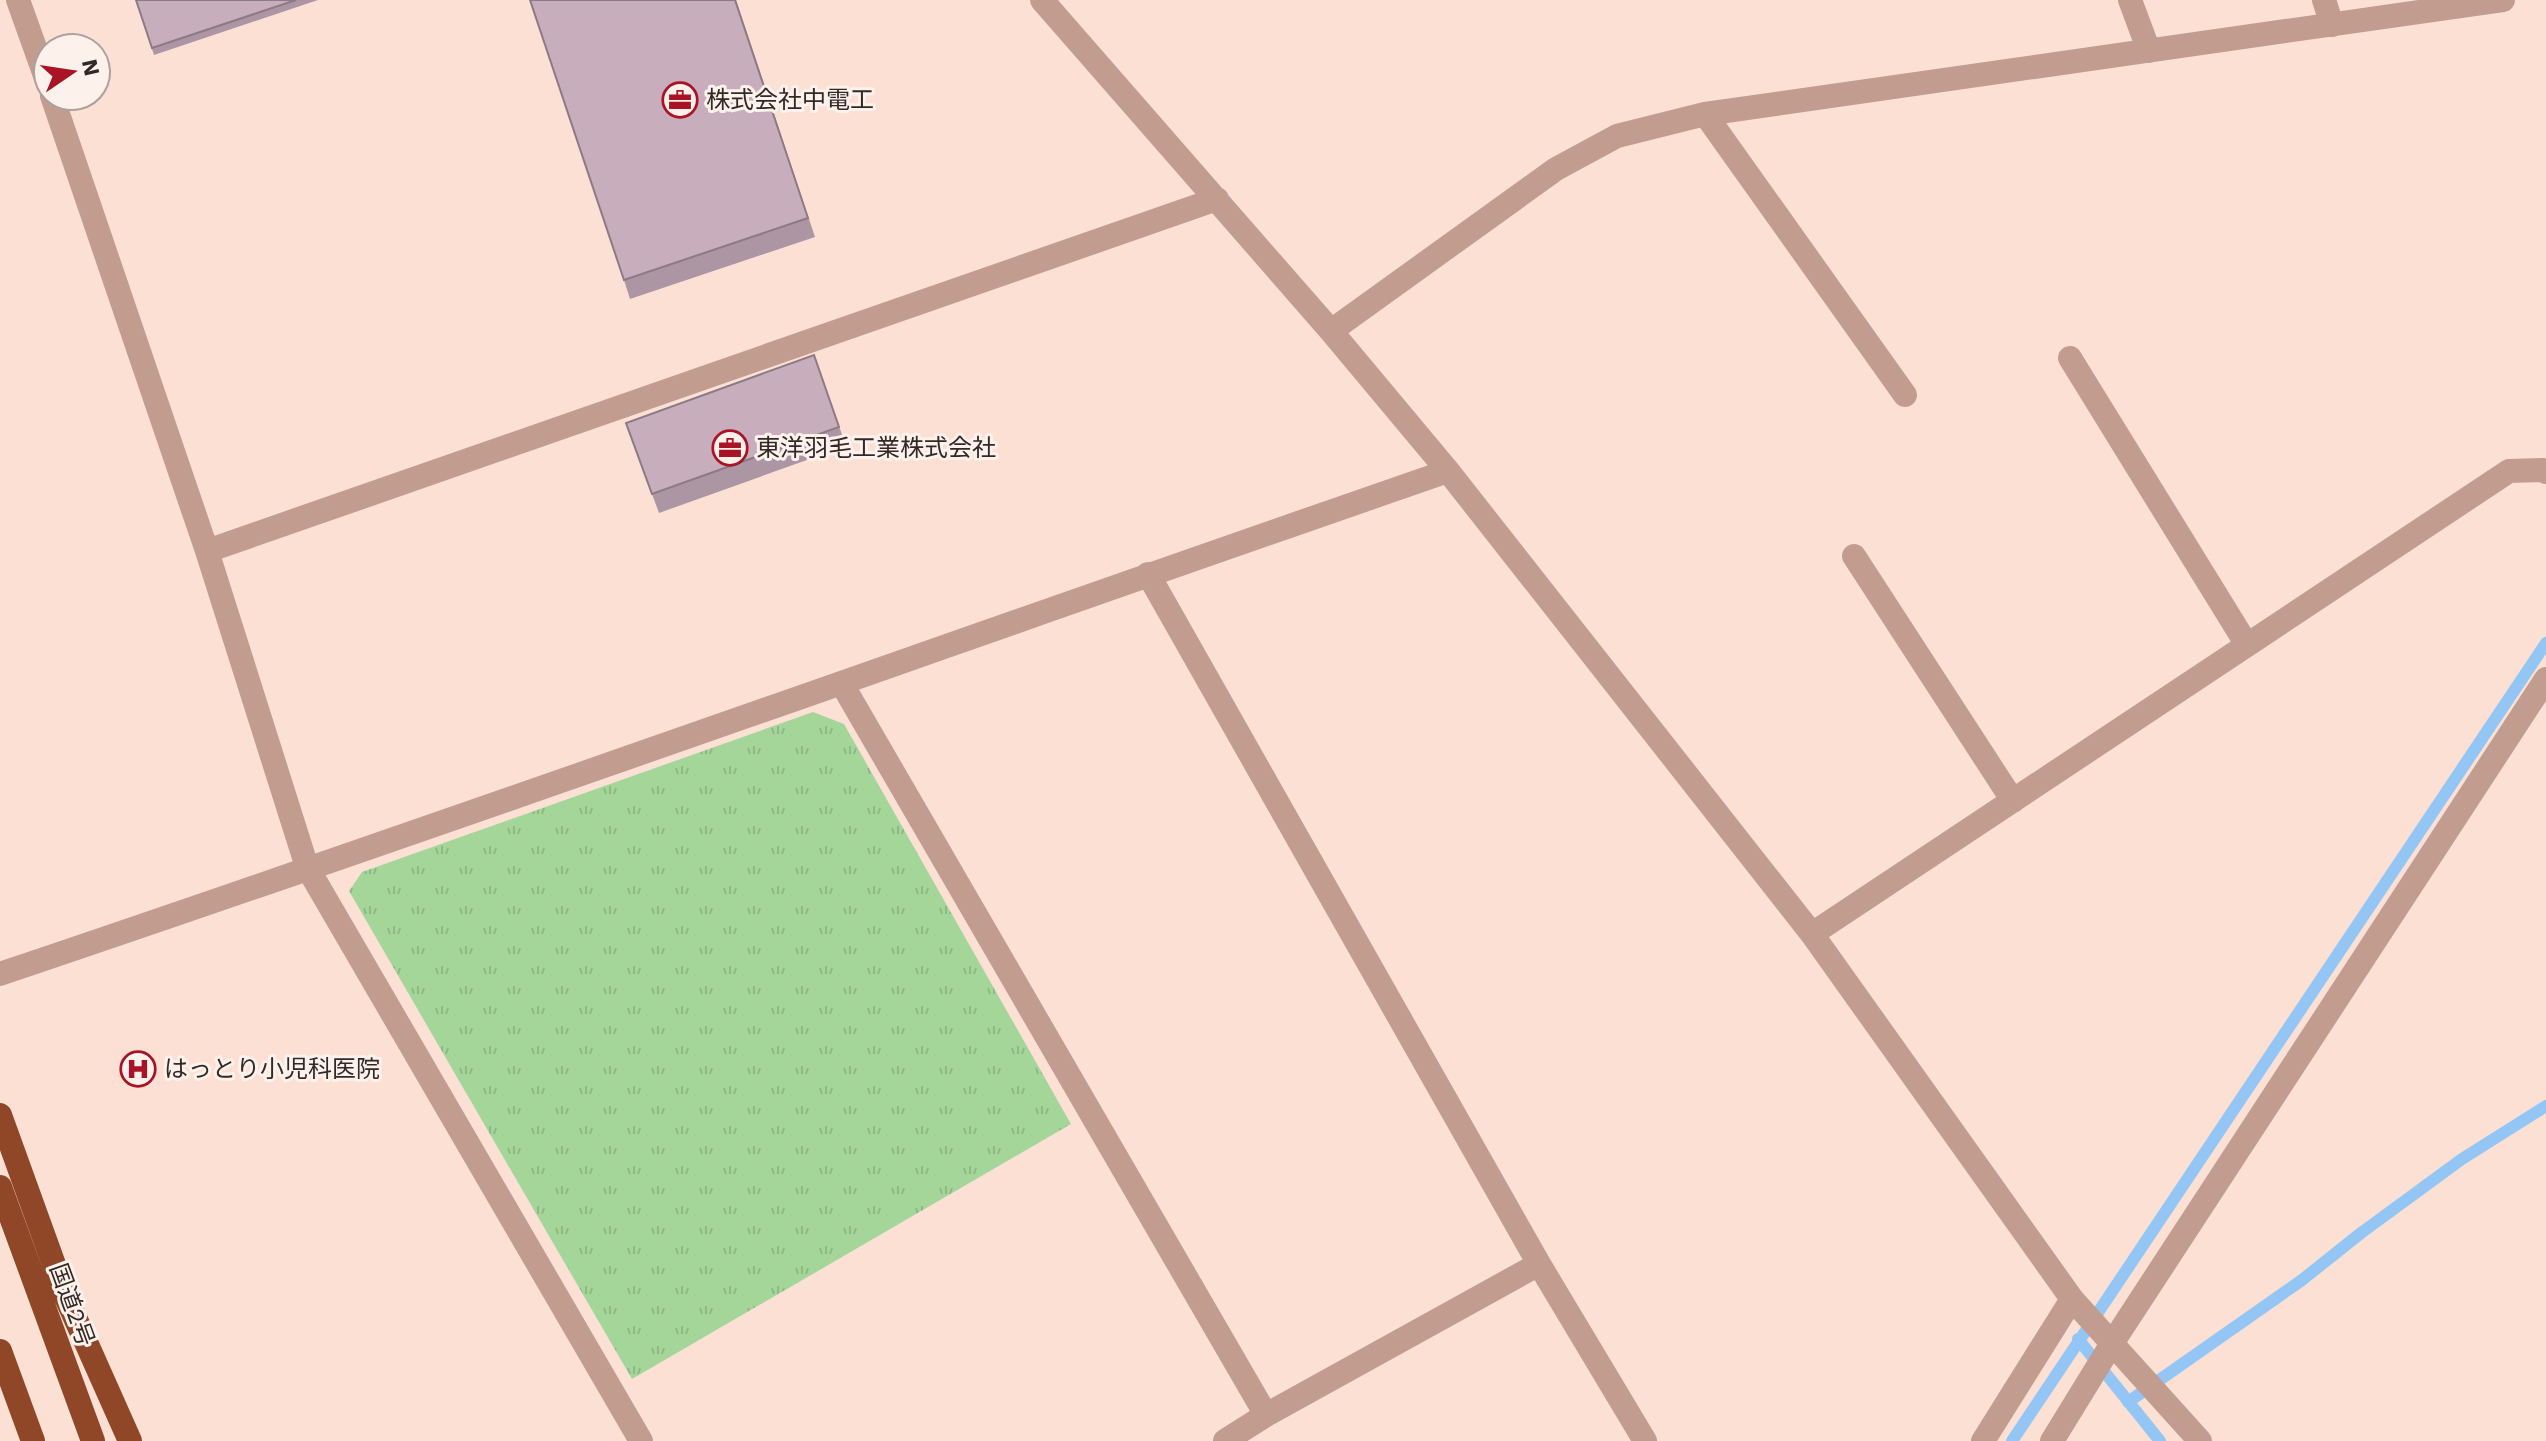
<svg xmlns="http://www.w3.org/2000/svg" width="2546" height="1441" font-family="'Work Sans','Noto Sans JP',sans-serif">
  <style>
    .park { fill: url(#park-tufts) }
    .lines { fill: none; stroke-linecap: round; stroke-linejoin: round }
    .stream { stroke: #93c5f5; stroke-width: 12 }
    .minor { stroke: #c29d8f; stroke-width: 24 }
    .highway { stroke: #8f4727; stroke-width: 24 }
    .wall { fill: #ac96a3 }
    .building { fill: #c8aebd; stroke: #8c7a84; stroke-width: 2 }
    .labels { text-anchor: middle; stroke-width: 6; stroke-linejoin: round; paint-order: stroke }
    .poi-label { font-size: 24px; fill: #332824; stroke: #fdf1ec; text-anchor: start }
    .street-label { font-size: 24px; fill: #332824; stroke: #fdf1ec }
  </style>
  <defs>
    <pattern id="park-tufts" width="24" height="20" patternUnits="userSpaceOnUse" patternTransform="scale(2)"><rect width="24" height="20" fill="#a4d69a"/><path d="M3 7l-1-3M5 7V3M7 7l1-3M15 17l-1-3M17 17v-4M19 17l1-3" fill="none" stroke="#8eb885"/></pattern>
  </defs>
  <rect width="100%" height="100%" fill="#fde0d4"/>
  <path class="park" d="M813,712l31,12 227,400 -439,255 -283,-488 13,-19z"/>
  <g class="lines">
    <path class="stream" d="M2078,1339l82,102
      M2128,1402l174,-122 59,-47 101,-74 84,-53
      M2012,1441l534,-798"/>
    <path class="minor" d="M18,0l30,84
      M1042,0l289,331 117,140 364,463 260,365 128,142
      M2130,0l19,51
      M2324,0l8,25
      M52,96l155,455 100,316 334,574
      M1705,114l200,281
      M1331,331l225,-162 61,-33 88,-22 798,-114
      M2070,358l177,287
      M207,551l1010,-352
      M1854,556l159,245
      M1148,574l391,690 106,177
      M842,684l424,731
      M1812,934l697,-463 34,-1 3,2
      M0,974c484,-163 965,-336 1448,-503
      M1225,1441l41,-26 273,-151
      M1983,1441l89,-142
      M2052,1441l59,-96 435,-666"/>
    <path class="highway" d="M0,1115l65,180 65,146
      M0,1187l93,254
      M0,1351l33,90"/>
  </g>
  <path class="wall" d="M136,0h182l-164,55z
    M736,0l79,237 -185,62 -6,-19z
    M814,355l32,91 -187,67 -33,-90z"/>
  <path class="building" d="M136,0h160l-144,48z
    M530,0h205l73,218 -184,62z
    M814,355l25,72 -187,67 -26,-71z"/>
  <defs>
    <symbol id="office-ring" viewBox="-11 -11 22 22"><circle r="9.5" fill="#fdf1ec" stroke="#a91326" stroke-width="1.5"/><path d="M-6-3h4V-5.5h4V-3h4V5H-6ZM-1-4.5V-3h2v-1.5ZM-6 0V1H6V0Z" fill="#a91326"/></symbol>
    <symbol id="hospital-ring" viewBox="-11 -11 22 22"><circle r="9.5" fill="#fdf1ec" stroke="#a91326" stroke-width="1.5"/><path d="M-5-5h3v3.5h4V-5h3V5h-3V1.5h-4V5h-3Z" fill="#a91326"/></symbol>
  </defs>
  <g fill-rule="evenodd">
    <use href="#office-ring" x="660" y="80" width="40" height="40"/>
    <use href="#office-ring" x="710" y="428" width="40" height="40"/>
    <use href="#hospital-ring" x="118" y="1049" width="40" height="40"/>
  </g>
  <g class="labels">
    <g class="poi-label">
      <text x="706" y="108">株式会社中電工</text>
      <text x="756" y="456">東洋羽毛工業株式会社</text>
      <text x="164" y="1077">はっとり小児科医院</text>
    </g>
    <g class="street-label">
      <text transform="translate(72 1305) rotate(70)" y="8">国道2号</text>
    </g>
  </g>
  <g transform="translate(72 72) rotate(77)"><circle r="38" fill="#fdf1ec" stroke="#aca19c" stroke-width="2"/>
  <path d="M0-6L14 30L0 20L-14 30Z" fill="#a91326"/>
  <text y="-12" font-size="22" font-weight="bold" text-anchor="middle" fill="#332824">N</text>
  </g>
</svg>
